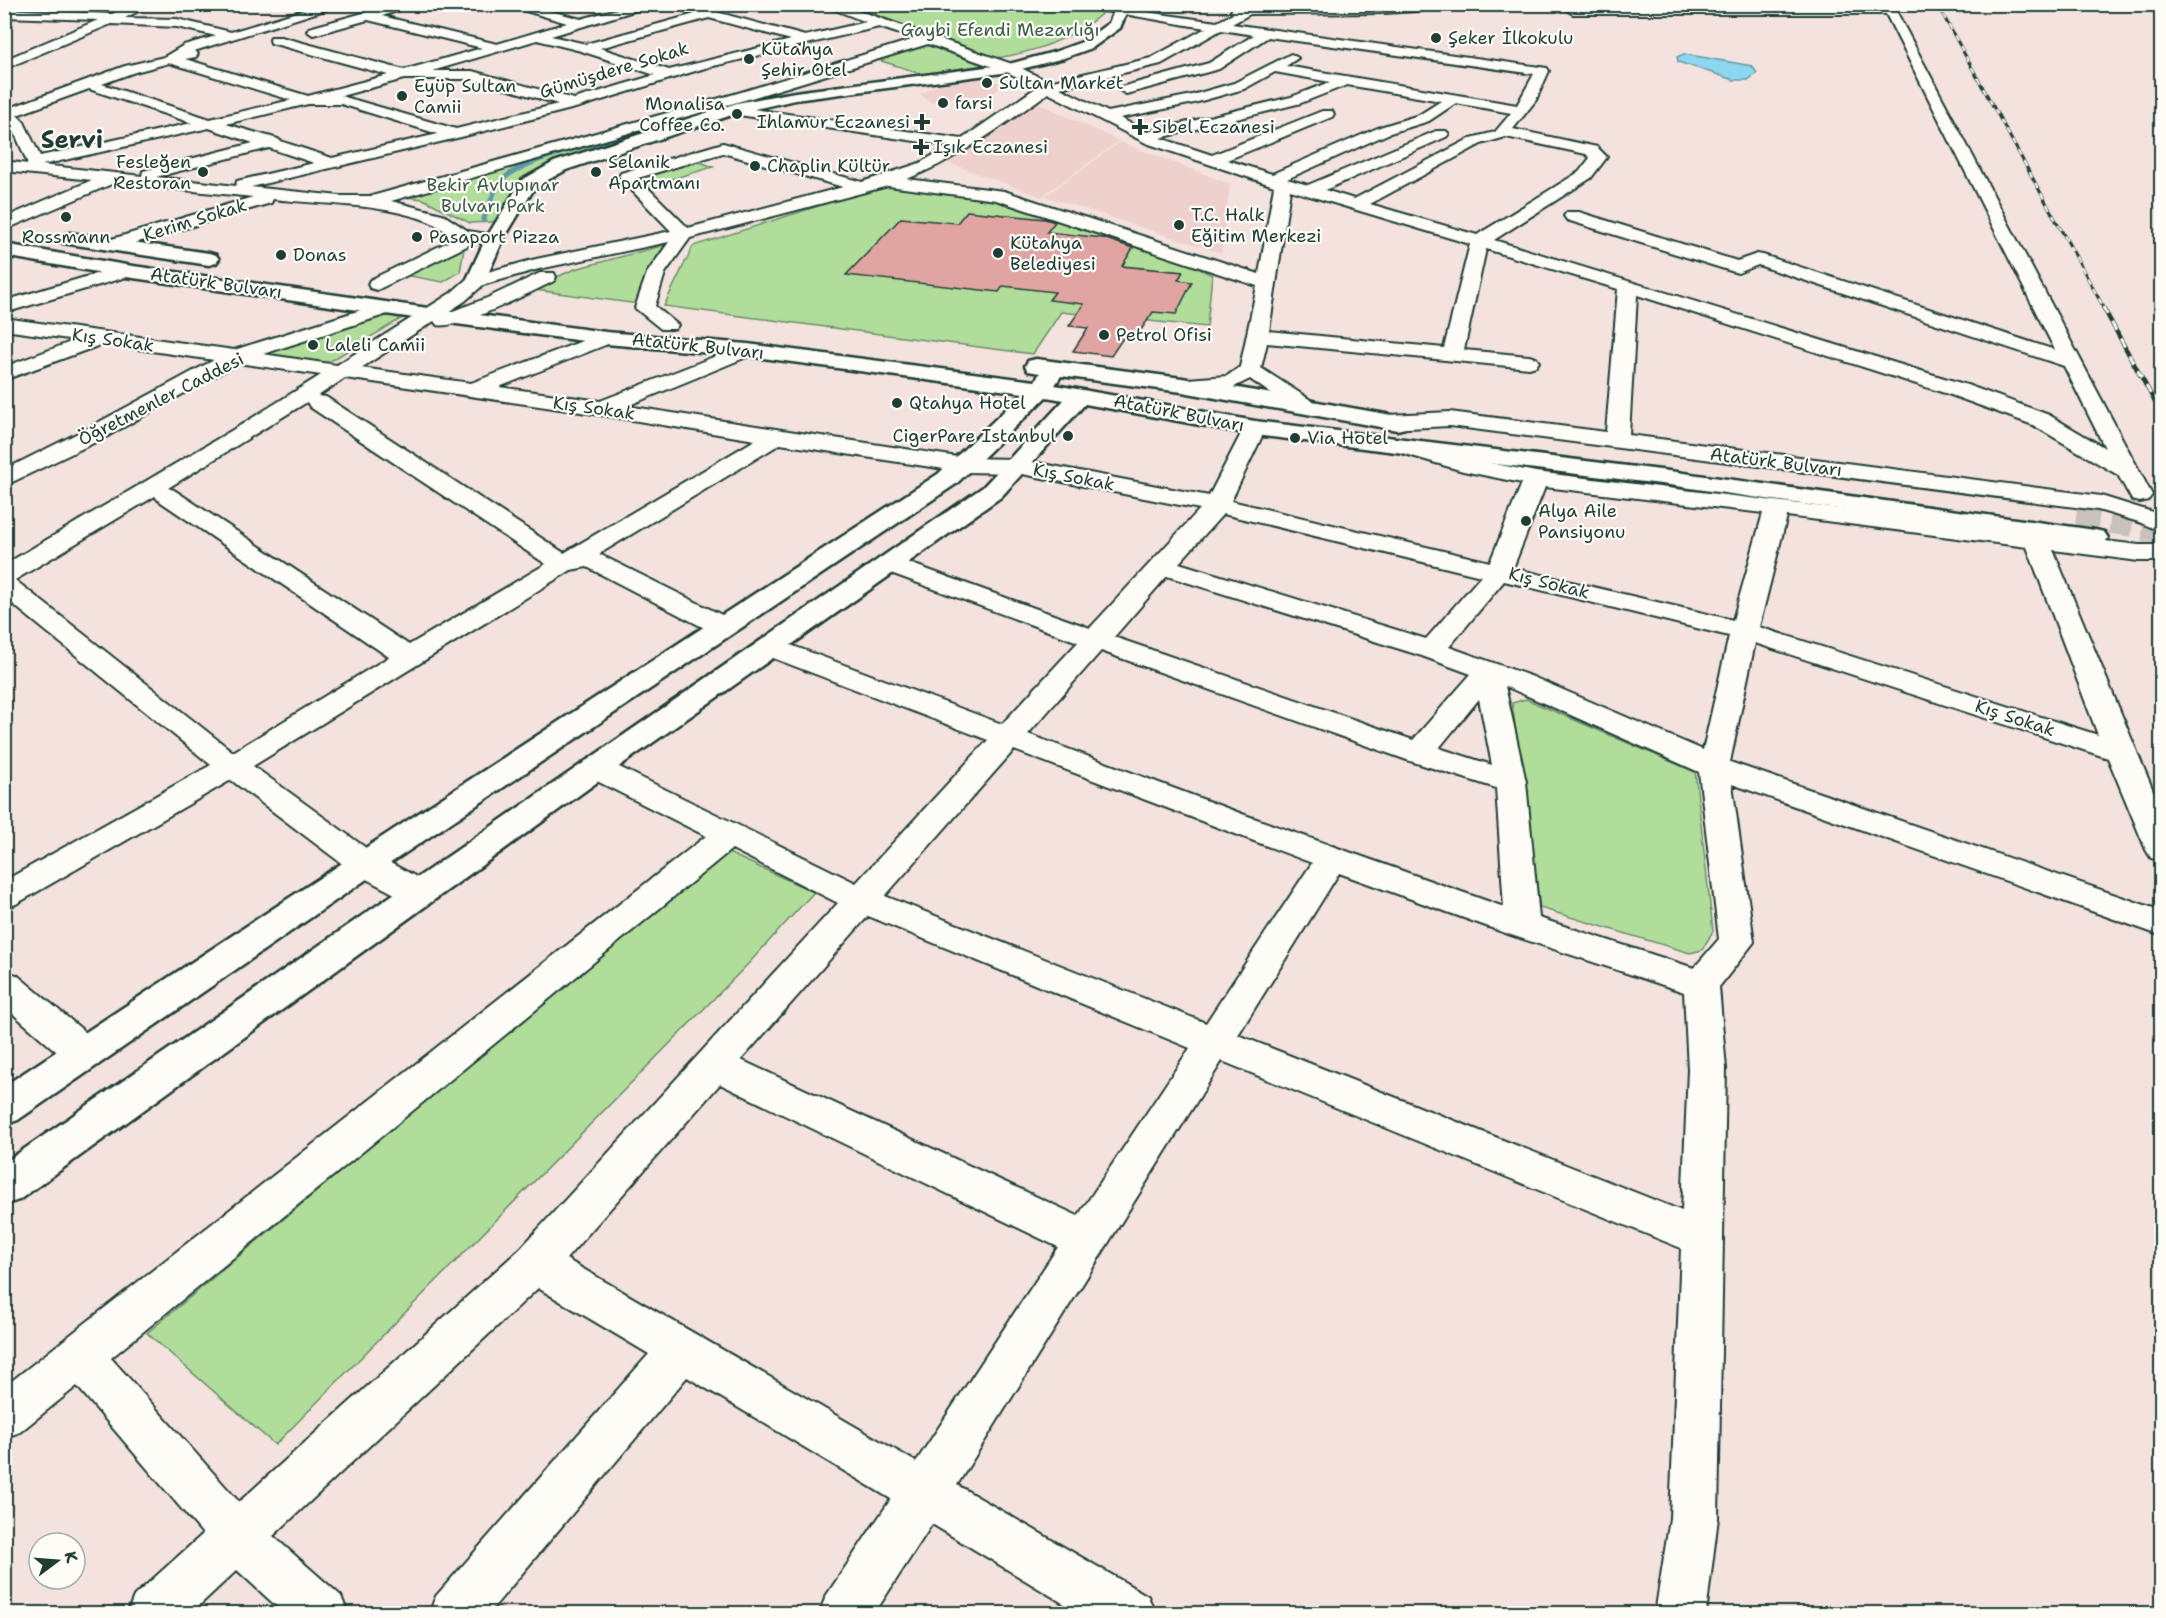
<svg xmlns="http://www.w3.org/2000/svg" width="2166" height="1618" font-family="'Shantell Sans',sans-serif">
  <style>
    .built { fill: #eed0cc }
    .green { fill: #b1dd9b; stroke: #688d68; stroke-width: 1.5 }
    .water { fill: #8dd7ee; stroke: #6199a4; stroke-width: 1.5 }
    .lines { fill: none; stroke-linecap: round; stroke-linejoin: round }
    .stream-far1 { stroke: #6199a4; stroke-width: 4 }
    .stream { stroke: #6199a4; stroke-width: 5 }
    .building { fill: #e0a5a2; stroke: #1f3d34; stroke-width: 1.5 }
    .secondary-tunnel-far1 { stroke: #c9c1bc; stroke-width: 23; stroke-dasharray: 23 11; stroke-linecap: butt }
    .secondary-tunnel { stroke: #c9c1bc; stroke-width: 29; stroke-dasharray: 29 14; stroke-linecap: butt }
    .street-casing { stroke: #1f3d34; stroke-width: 4 }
    .secondary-casing { stroke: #1f3d34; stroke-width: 5 }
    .street { fill: #fdfcf7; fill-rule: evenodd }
    .secondary { fill: #fdfcf7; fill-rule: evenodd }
    .rail-far1-casing { stroke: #1f3d34; stroke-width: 3 }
    .rail-casing { stroke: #1f3d34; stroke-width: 4.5 }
    .rail-far1 { stroke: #fdfcf7; stroke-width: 2; stroke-dasharray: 6; stroke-linecap: butt }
    .rail { stroke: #fdfcf7; stroke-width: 3; stroke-dasharray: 9; stroke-linecap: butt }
    .poi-dot { fill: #1f3d34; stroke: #fdfcf7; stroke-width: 2 }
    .labels { text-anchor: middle; stroke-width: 4.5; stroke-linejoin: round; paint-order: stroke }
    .far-park-label { font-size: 18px; fill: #3c5d49; stroke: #fdfcf7 }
    .far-poi-label { font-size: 18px; fill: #1f3d34; stroke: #fdfcf7; text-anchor: start }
    .far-street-label { font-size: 18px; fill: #1f3d34; stroke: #fdfcf7 }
    .far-district-label { font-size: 24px; font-weight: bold; fill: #1f3d34; stroke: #fdfcf7 }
  </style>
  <rect width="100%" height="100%" fill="#f4e2de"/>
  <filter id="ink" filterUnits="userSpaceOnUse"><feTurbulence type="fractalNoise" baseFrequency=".0167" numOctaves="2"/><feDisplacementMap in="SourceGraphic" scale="12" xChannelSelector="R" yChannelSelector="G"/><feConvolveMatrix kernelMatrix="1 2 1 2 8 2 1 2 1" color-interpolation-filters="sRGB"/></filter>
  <g filter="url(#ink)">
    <path class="built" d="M984,76l19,9 -16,13 -21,-2 -23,2 -11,5 -12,-9 26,-13z
      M1032,100l87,41 -78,56 -97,-36z
      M1120,142l110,42 -9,69 -176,-57z"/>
    <path class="green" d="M1056,4l50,6c-31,28 -69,42 -110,48l-148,-53z
      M926,45l58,20 -61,9 -48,-15z
      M743,96l26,8 -209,62 -31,23 -15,32 -44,2 -47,-24 -27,-3z
      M695,160l18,7 -51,15 -17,-7z
      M891,183l107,12 170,58 44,22 -5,52 -146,-15 -28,42 -369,-48 29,-60z
      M665,245l-19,28 -8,31 -109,-15 46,-20z
      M453,249h11l-4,23 -17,10 -39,-7z
      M378,313l26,4 -80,48 -72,-10z
      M1526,699l169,73 18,159 -11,19 -12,3 -150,-45 -28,-205z
      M724,851l90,41 -65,71 -474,482 -128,-112z"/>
    <path class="water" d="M1684,54l68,12 5,7 -9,7h-14l-56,-18 -1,-5z"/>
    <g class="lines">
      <path class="stream-far1" d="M623,136l149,-41 162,-21"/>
      <path class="stream" d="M483,221c5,-12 9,-28 17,-38 17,-24 99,-40 129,-48"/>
    </g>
    <path class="building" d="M967,211l78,8 10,3 -8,10 56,6 30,10 -11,18 61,6 -5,8 14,2 -16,32 -23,-2 -16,24 -12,-1 -14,21 -38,-5 15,-23 -19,-2 15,-22 -35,-4 6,-8 -52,-6 -4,6 -153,-17 55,-57 56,5z"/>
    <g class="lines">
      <path class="secondary-tunnel-far1" d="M2076,518l79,10"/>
      <path class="secondary-tunnel" d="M2143,527l19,2"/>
      <defs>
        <path id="street" d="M135,4h17l-27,14 52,1 54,13 92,-28h21l-150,47 4,3 -2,3 -11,2 123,37 80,-21 -117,-32 -1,-3 1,-3h10l123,33 78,-22 -114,-28 -55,15 -6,-4 2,-3 87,-24h22l-36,12 115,28 70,-21 -65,-19h22l57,15 54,-15h22l-106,32 35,8 109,-30 -30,-10h22l118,32 61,-14 -46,-18h19l176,61 34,17 102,-24 55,-30c-44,-6 -87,-17 -131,-20l-6,-4 74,1 6,4 -2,3 6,1 64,9 16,-8 -2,-3 2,-3 8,-1v-3h12v3l214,-3 -6,4 -76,5 -135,1 -18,10 315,44 2,3 -13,29 -23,29 84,18 10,10 -16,21 -97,62 473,145 82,30 56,33 -41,-82 -306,-101 -20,8 -7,-2 -164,-51 -3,-4 3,-4h12l158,49 20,-7 6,1 292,95 -169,-336h-313l-6,-4 6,-4 321,1 258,488 -4,5 -8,2 -8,-2 -14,-25 -85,-50 -82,-30 -314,-100 -8,140 472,61 61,19v17l-23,-10 -41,-12 -648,-84 -63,3 -8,-2 -3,-5 3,-5 8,-2 63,-3 156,20 12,-143 -132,-40 -22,101 65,6 7,2 3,4 -3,4 -7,2 -262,-25 -6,25 51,33 3,5 -3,5 -8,2 -8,-2 -46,-32 -18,9 -50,3 -8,-1 -3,-5 3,-5 53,-4 13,-9 17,-81 -261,-86 -108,-14 -198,52 -25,35 -10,33 23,19 -3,4h-14l-26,-21 12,-35 22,-31 -130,27 -56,16 -18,16 -20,13 42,-16 53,-25h14l2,4 -2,4c-23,11 -96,49 -117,44l-3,-4 -73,47 110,15 135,-51 7,2 3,4 -3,4 -114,45 101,14 147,-57 7,2 3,4 -3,4 -127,52 337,52 53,1 192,37 35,-68 3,-5 8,-2 8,2 3,5 -35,73 259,61 32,-79 -59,-12 -68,-20 -3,-5 3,-5 8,-2 72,21 61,12 501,61 102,12h23v16h-23l-86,-11 109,262v49l-11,-3 -5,-8 -38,-92 -353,-115 -25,119 432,149v25l-430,-152 22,158 -35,45 7,82 -8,449 -12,96h-51l15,-96 11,-270 -459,-187 -265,424 191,111 7,18h-74l-149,-90 -58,90h-55l7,-18 65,-97 -204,-122 -199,237h-59l7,-18 213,-242 -111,-66 -265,248 68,60 7,18h-63l-48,-44 -47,44h-63l7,-18 69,-62 -126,-148 -57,46 -16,6v-51l702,-551 -121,-61 -4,-7 4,-7 11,-3 11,3 249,122 132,-143 -228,-87 -4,-6 4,-6 10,-2 10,2 222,83 76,-82 -198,-73 -4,-5 4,-5 9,-3 9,3 192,69 110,-119 -183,-36 -53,-1 -184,-28 -181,110 133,66 4,6 -4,6 -10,2 -10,-2 -125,-65 -16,3 -318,196 124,90 55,29 5,8 -5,8 -12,4 -12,-4 -55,-29 -122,-92 -215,124 -12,4v-27l207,-116 -207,-168v-32l237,-140 80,-50 -83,-12 -134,75 -100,48v-16l84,-42 126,-68 -111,-16 -99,36v-13l72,-27 -72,-10v-12l230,32 149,-47h14l3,4 -3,4 -134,43 74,11 114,-72 18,-16 67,-18 135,-28 -50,-52 -2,-3 2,-3 102,-30 139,39 58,-19 29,-17 -217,-32 -5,-1 -2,-3 2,-3 5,-1 230,33 75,-52 -32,-16 -77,-27 -180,55 -357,102 51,13 26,17 32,5 3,4 -3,4 -6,1 -19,-3 -98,48 -7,-2 -2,-4 2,-4 86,-42c-9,-5 -18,-13 -28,-17 -49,-18 -103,-16 -155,-22l-2,4 -160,47 -6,-1 -3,-4 3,-4 148,-44 -139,-14 -110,47v-12l88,-38 -88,-9v-10l24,3 -17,-40 -7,-3v-11l121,-44 39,-9 20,-12 32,-9 -39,-9 -66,-3 -107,45v-9l94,-40 -94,-3v-8l108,5zM709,18l82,22 -122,30 -69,-22zM879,27l36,12 -177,54 -366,103h-32l-89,-9 210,-50 118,-30 126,-39zM1221,30l33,5 -45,28 -88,24 -2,3 7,4 93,-25 49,-32 266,37 -17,31 -231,-39 12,-8 -7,-4 -57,29 -42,12 -84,17 -48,-24 101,-24zM537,40l44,11 74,24 -81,24 -102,-28h-40zM169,63l122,37 -81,19 -108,-35 33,-12zM1275,72l55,10 -39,15 -144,35 -27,-14 74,-15 50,-14zM404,79h67l87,25 -102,25 -115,-33zM1347,85l94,16 -22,14 -39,12 -108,47 -45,-14 105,-43 2,-3 -2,-3h-10l-110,44 -52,-17 141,-35zM89,89l103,34 -152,33 -16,-34 -7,-7zM1048,93l98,50 128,43 -15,88 -255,-83 -97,-12c52,-20 96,-54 141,-86zM1456,103l55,10 -16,19 -24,6 -117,61 -29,-9 121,-53 3,-3 -3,-3h-10l-128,54 -21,-6 103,-46 39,-12zM308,104h33l97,30 -106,24 -52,-17 -2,-2 -52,-15zM209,128l44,15 -110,28 -1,5 -100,-11zM1506,137l80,17 4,4 -11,14 -102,63 -107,-31 111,-60zM269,148l45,15 -77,18 -1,5 -80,-9zM723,153l120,34 -155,41 -50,-50zM1290,190l180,54 -26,104 -175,-17zM345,378l256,37 154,25 -191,113 -238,-156 -8,-1zM307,402l3,5 236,157 -137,81 -235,-155 -6,-2zM1545,487l218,26 -30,107 -220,-52zM155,496l3,4 231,157 -156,95 -218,-172zM1223,514l258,62 -55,63 -247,-76zM1787,516l240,31 71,188 -339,-108zM1167,576l255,80 49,18 -58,66 -299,-103zM1504,581l225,55 -26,114 -170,-73 -84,-30zM1101,651l306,109 89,28 8,119 -259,-92 -217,-81zM1505,686l194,86 20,167 -25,29 -155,-50 -13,-136zM1479,699l13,66 -53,-17zM1014,750l298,113 -106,160 -321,-127zM732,849l106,54 -318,346 -281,253 -128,-144zM1339,873l172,62 173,57 4,77 -6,142 -444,-176zM868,916l322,132 -112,168 -337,-156zM720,1084l338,163 -142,215 -350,-203z
          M126,265l7,2 2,4 -2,4 -129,38v-12z
          M4,972l13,3 81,68 6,11 -6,11 -13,4 -13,-4 -68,-59z"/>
        <path id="secondary" d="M1117,4h13l-10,24 -28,20 -28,10 -54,14 -215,28 -54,12 -175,58 -31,17 -32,53 -20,45h-14l-3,-4 19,-41 37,-60 32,-18 183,-59 58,-11 214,-28 45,-12 28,-10 27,-19z
          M70,233l139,20 7,2 3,4 -3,4 -7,2 -146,-22 -2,-4 2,-4z
          M4,244l122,21 323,46 157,21 141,12 288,37 5,-8 -12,-2 -3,-5 3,-5 8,-2 146,19 215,38 8,2 4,5 -4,5 -8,2 -215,-38 -121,-16 -6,9 200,36 414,50 426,59 9,2 4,6 -4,6 -9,2 -426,-61 -414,-50 -170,-31 -84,93 -394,278 -588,425 -15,5v-42l979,-676 81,-87 -18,-3 -90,87 -579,388 -359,248 -14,5v-39l349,-230 585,-382 85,-81 -276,-37 -141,-12 -157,-21 -323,-46 -122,-21z"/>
      </defs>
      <use href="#street" class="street-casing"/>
      <use href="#secondary" class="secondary-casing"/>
      <use href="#street" class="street"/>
      <use href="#secondary" class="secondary"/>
      <defs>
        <path id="rail-far1" d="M1937,4l167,304"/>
        <path id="rail" d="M2103,307l59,108"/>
      </defs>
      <use href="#rail-far1" class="rail-far1-casing"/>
      <use href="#rail" class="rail-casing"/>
      <use href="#rail-far1" class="rail-far1"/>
      <use href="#rail" class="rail"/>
    </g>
  </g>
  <g class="poi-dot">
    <circle cx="1436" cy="38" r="6"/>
    <circle cx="749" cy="59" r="6"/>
    <circle cx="987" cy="83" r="6"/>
    <circle cx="402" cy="96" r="6"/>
    <circle cx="943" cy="103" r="6"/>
    <circle cx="737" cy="114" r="6"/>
    <path d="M919 113h6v6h6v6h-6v6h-6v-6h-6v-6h6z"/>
    <path d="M1137 118h6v6h6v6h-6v6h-6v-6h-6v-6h6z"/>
    <path d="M918 138h6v6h6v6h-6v6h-6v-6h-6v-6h6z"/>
    <circle cx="755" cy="166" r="6"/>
    <circle cx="203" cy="172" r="6"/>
    <circle cx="596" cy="172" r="6"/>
    <circle cx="66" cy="217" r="6"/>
    <circle cx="1179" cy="225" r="6"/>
    <circle cx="417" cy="237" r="6"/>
    <circle cx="998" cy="253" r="6"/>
    <circle cx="281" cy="255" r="6"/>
    <circle cx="1104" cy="335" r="6"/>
    <circle cx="313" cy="345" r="6"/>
    <circle cx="897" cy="403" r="6"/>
    <circle cx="1068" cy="436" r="6"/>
    <circle cx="1295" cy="438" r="6"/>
    <circle cx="1526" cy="521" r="6"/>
  </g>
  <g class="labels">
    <g class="far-park-label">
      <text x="1000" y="36">Gaybi Efendi Mezarlığı</text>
      <text x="493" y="191">Bekir Avlupınar<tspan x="493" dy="21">Bulvarı Park</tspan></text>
    </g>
    <g class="far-poi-label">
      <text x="1448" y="44">Şeker İlkokulu</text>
      <text x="761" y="55">Kütahya<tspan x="761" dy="21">Şehir Otel</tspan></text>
      <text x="999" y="89">Sultan Market</text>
      <text x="414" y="92">Eyüp Sultan<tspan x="414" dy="21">Camii</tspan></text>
      <text x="955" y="109">farsi</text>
      <text x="725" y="110" text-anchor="end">Monalisa<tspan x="725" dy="21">Coffee Co.</tspan></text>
      <text x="910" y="128" text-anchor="end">Ihlamur Eczanesi</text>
      <text x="1152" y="133">Sibel Eczanesi</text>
      <text x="933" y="153">Işık Eczanesi</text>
      <text x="191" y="168" text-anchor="end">Fesleğen<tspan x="191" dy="21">Restoran</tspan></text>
      <text x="608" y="168">Selanik<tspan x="608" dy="21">Apartmanı</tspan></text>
      <text x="767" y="172">Chaplin Kültür</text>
      <text x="1191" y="221">T.C. Halk<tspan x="1191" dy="21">Eğitim Merkezi</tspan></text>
      <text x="66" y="243" text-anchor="middle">Rossmann</text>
      <text x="429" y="243">Pasaport Pizza</text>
      <text x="1010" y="249">Kütahya<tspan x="1010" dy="21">Belediyesi</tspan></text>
      <text x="293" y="261">Donas</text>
      <text x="1116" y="341">Petrol Ofisi</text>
      <text x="325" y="351">Laleli Camii</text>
      <text x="909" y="409">Qtahya Hotel</text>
      <text x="1056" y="442" text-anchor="end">CigerPare Istanbul</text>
      <text x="1307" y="444">Via Hotel</text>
      <text x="1538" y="517">Alya Aile<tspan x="1538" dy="21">Pansiyonu</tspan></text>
    </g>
    <g class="far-street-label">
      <text transform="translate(614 70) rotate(-17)" y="6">Gümüşdere Sokak</text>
      <text transform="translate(195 220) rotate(-17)" y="6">Kerim Sokak</text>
      <text transform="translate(216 283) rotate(8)" y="6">Atatürk Bulvarı</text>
      <text transform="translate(113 340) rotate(8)" y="6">Kış Sokak</text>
      <text transform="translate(698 346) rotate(6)" y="6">Atatürk Bulvarı</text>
      <text transform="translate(161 399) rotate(-27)" y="6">Öğretmenler Caddesi</text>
      <text transform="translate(594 408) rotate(8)" y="6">Kış Sokak</text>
      <text transform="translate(1179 413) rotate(11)" y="6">Atatürk Bulvarı</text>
      <text transform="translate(1776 462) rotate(7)" y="6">Atatürk Bulvarı</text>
      <text transform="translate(1074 477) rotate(11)" y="6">Kış Sokak</text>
      <text transform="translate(1549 583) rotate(14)" y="6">Kış Sokak</text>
      <text transform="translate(2015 718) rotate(18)" y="6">Kış Sokak</text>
    </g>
    <g class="far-district-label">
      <text x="72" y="148">Servi</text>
    </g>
  </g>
  <rect width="2166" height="1618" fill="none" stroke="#fdfcf7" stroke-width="24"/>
  <rect x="12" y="12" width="2142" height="1594" fill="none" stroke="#1f3d34" stroke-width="2" filter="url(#ink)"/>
  <g transform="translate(57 1561) rotate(74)"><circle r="28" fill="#fdfcf7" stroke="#a4b0a9" stroke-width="1.5"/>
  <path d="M0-4.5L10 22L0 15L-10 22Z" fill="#1f3d34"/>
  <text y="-9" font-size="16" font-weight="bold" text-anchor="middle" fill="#1f3d34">K</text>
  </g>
</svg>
